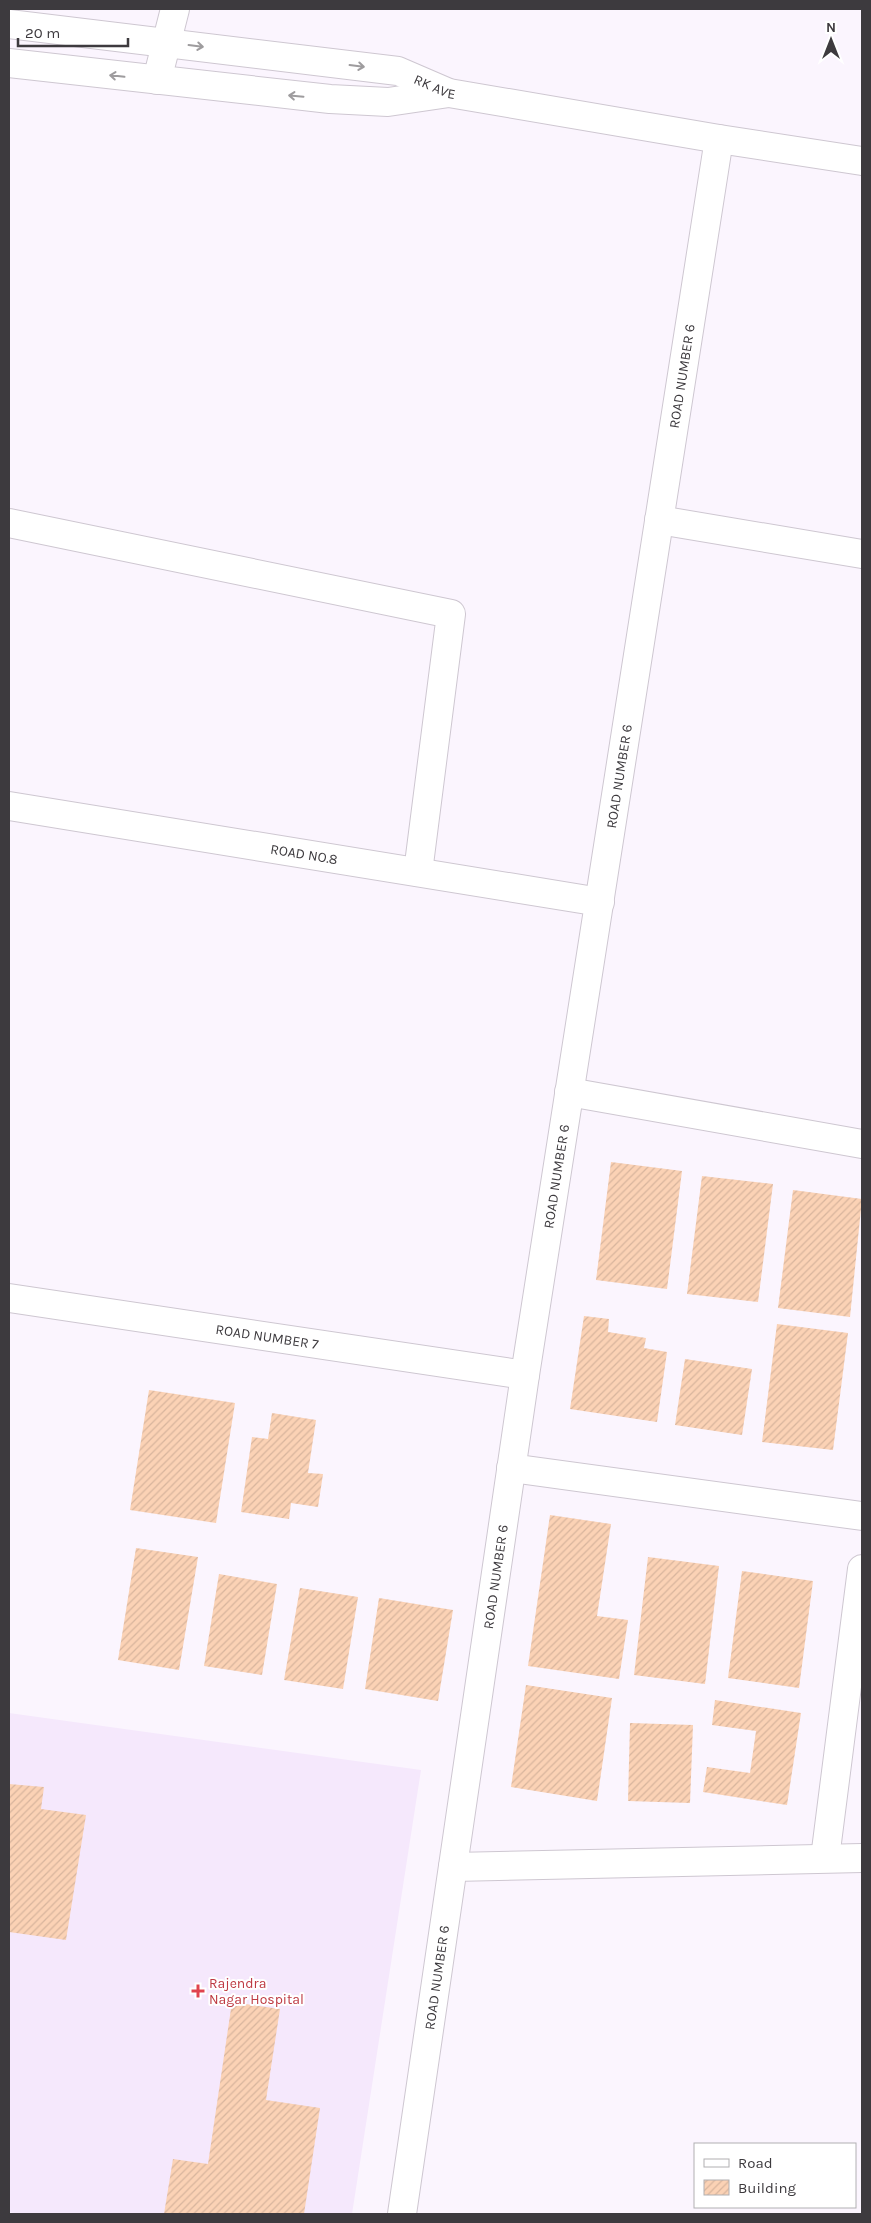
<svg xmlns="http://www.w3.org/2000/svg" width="871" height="2223" font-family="Karla,sans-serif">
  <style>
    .medical { fill: #f5e8fc }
    .building { fill: url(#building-hatch) }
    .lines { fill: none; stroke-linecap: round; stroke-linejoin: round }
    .street-casing { stroke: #cec7d1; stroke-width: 30 }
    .secondary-casing { stroke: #cec7d1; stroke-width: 30 }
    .street { stroke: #fff; stroke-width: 28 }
    .secondary { stroke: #fff; stroke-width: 28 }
    .oneway { stroke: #9e9c9e }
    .health-dot { fill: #e0444e; stroke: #fff; stroke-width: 2 }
    .labels { text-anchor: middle; stroke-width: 4; stroke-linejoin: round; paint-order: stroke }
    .street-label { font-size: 14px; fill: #3d3a3e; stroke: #fff }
    .health-label { font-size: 14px; fill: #be3a42; stroke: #fff; text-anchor: start }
  </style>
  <defs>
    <pattern id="building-hatch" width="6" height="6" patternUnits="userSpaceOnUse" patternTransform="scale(1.25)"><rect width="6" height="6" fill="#fbd2b5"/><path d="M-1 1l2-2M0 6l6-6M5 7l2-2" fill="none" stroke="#d8b59d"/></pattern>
  </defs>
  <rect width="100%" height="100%" fill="#fbf5fe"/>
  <path class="medical" d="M9,1713l412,57 -69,444h-332l-11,-2z"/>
  <path class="building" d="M611,1162l71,9 -15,118 -71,-9z
    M702,1176l71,8 -15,118 -71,-8z
    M793,1190l69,9 -12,118 -72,-9z
    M584,1316l25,3 -1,13 38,6 -2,10 23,4 -10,70 -87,-13z
    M777,1324l71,9 -15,117 -71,-8z
    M685,1359l67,10 -10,66 -67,-10z
    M149,1390l86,13 -19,120 -86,-13z
    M272,1413l44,7 -8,53 15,1 -5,33 -27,-4 -2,16 -48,-7 11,-75 16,2z
    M550,1515l61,9 -14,92 31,4 -9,59 -91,-13z
    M136,1548l62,9 -19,113 -61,-10z
    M648,1557l71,9 -14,118 -71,-9z
    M742,1571l71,10 -14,107 -71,-10z
    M219,1574l58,10 -15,91 -58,-9z
    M300,1588l58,9 -15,92 -59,-9z
    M379,1598l74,12 -15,91 -73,-12z
    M526,1685l86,13 -15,103 -86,-14z
    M715,1700l86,13 -14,92 -84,-13 4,-25 43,6 6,-42 -44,-6z
    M630,1723l63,2 -3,78 -62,-2z
    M9,1784l35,3 -3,22 45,6 -20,125 -57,-8z
    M232,2002l48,7 -14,91 54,8 -16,106h-140l9,-55 35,5z"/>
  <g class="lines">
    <defs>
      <g id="street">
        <path d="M157,80l18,-71"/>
        <path d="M659,520l203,34"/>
        <path d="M9,523l442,91 -33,258"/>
        <path id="s1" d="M9,806l591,96"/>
        <path d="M569,1092l293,52"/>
        <path id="s2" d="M9,1298l516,77"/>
        <path d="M511,1468l351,48"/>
        <path d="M825,1858l37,-289"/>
        <path d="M453,1867l409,-9"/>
        <path id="s3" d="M402,2214l123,-839 194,-1236"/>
      </g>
      <g id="secondary">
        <path id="s4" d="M9,24l389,47 51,22 270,46 143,22"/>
        <path d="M9,63l321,36 58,3 61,-9"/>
      </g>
    </defs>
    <use href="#street" class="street-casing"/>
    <use href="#secondary" class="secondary-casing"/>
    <use href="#street" class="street"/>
    <use href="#secondary" class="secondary"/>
  </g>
  <defs><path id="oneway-shaft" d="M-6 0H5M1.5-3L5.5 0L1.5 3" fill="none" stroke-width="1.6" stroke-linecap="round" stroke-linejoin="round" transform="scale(1.25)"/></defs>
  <g class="oneway">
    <use href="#oneway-shaft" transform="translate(196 46) rotate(7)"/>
    <use href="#oneway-shaft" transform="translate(357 66) rotate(7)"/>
    <use href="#oneway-shaft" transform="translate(117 76) rotate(-174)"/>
    <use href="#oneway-shaft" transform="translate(296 96) rotate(-175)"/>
  </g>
  <path class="health-dot" d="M195.5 1983.5h5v5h5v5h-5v5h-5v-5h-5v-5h5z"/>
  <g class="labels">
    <g class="street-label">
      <text dy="5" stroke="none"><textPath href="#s4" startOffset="432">RK AVE</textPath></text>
      <text dy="5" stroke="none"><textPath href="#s3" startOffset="1859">ROAD NUMBER 6</textPath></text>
      <text dy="5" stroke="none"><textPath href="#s3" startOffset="1454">ROAD NUMBER 6</textPath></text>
      <text dy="5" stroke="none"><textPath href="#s1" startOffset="299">ROAD NO.8</textPath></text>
      <text dy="5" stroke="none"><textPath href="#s3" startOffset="1049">ROAD NUMBER 6</textPath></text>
      <text dy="5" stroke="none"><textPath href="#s2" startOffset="261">ROAD NUMBER 7</textPath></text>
      <text dy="5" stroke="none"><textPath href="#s3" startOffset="644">ROAD NUMBER 6</textPath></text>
      <text dy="5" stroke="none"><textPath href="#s3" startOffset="239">ROAD NUMBER 6</textPath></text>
    </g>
    <g class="health-label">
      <text x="209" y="1988">Rajendra<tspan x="209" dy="16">Nagar Hospital</tspan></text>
    </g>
  </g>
  <rect width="871" height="2223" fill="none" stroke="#3d3a3e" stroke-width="20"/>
  <rect x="694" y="2143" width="162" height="65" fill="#ffffff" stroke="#b1b0b2"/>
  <rect x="704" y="2159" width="25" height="8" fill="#ffffff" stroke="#b1b0b2"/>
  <text x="738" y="2168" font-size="15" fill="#3d3a3e">Road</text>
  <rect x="704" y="2180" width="25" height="15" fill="url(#building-hatch)" stroke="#b1b0b2"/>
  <text x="738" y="2193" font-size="15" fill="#3d3a3e">Building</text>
  <g transform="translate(831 40)" stroke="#ffffff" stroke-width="4" paint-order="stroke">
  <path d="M0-4L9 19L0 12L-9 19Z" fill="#3d3a3e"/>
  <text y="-8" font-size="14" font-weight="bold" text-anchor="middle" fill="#3d3a3e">N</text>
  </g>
  <path d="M18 38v8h110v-8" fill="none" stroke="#3d3a3e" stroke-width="2.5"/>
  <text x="25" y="38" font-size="15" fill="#3d3a3e" stroke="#ffffff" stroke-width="4" paint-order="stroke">20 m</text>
</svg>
